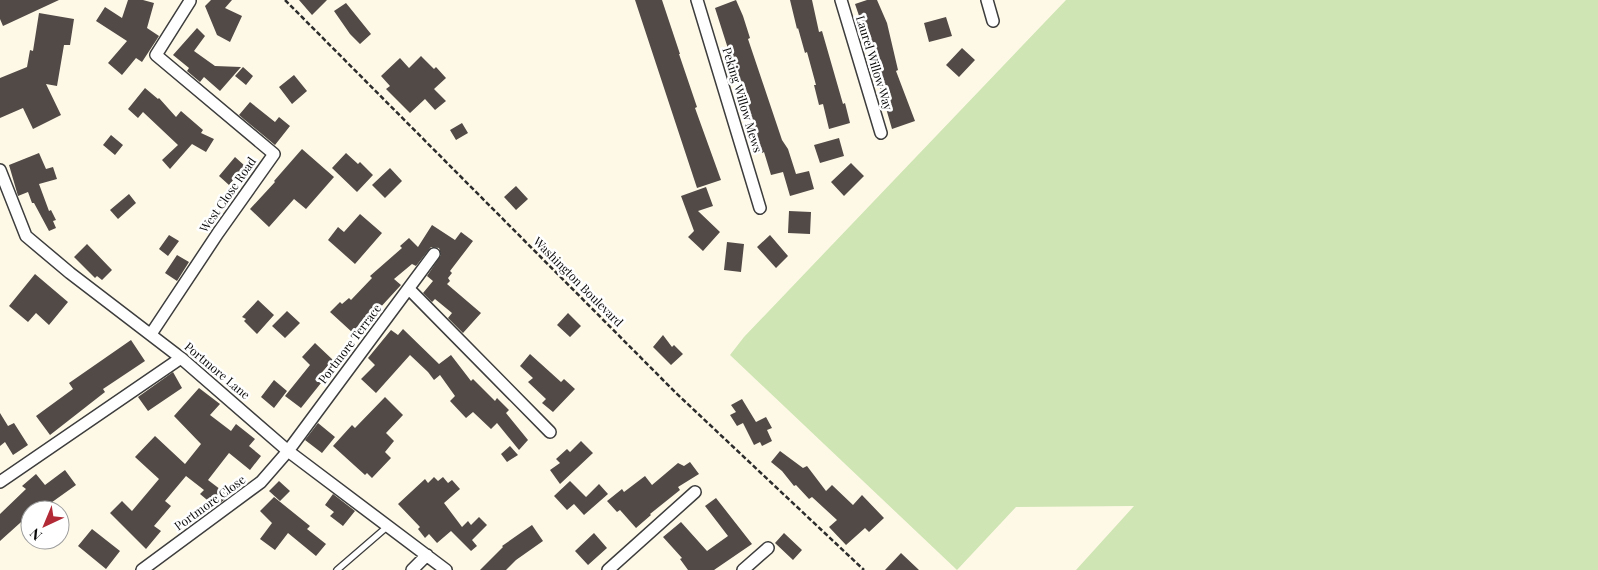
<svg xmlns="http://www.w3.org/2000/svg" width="1598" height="570" font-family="'Playfair Display',serif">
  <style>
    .green { fill: #cfe5b4 }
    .building { fill: #514a47 }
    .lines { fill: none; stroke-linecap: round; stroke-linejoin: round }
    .lane-casing { stroke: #3d3d3d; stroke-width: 8 }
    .street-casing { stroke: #3d3d3d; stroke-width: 14 }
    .path { stroke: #2c2c2c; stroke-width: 2.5; stroke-dasharray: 5 2.5; stroke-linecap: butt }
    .lane { stroke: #fff; stroke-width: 5.5 }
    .street { stroke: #fff; stroke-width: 11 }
    .labels { text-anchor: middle; stroke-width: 5; stroke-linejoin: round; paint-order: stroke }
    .street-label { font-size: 12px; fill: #0a0a0a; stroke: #fff }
  </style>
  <rect width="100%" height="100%" fill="#fef9e7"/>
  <path class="green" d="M1066,0h532v570h-522l58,-64 -118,1 -59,63 -227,-215 14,-18z"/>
  <path class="building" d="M0,0h59l-56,26 -3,-7z
    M128,0h15l11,3 -7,25 12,8 -17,26 -6,-4 -14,17 -14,-12 19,-22 -31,-20 9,-14 17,11z
    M211,0h21l-7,8 17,8 -12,26 -13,-7 -12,-29z
    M299,0h28l-15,15z
    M635,0h27l18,54h-1l18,53 -2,1 26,72 -24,8z
    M736,0l7,16 7,22 -2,1 34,101 6,9 8,25 13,-3 5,18 -24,7 -7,-24 -12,3 -7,-23 -2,1 -17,-48h1l-31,-97z
    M790,0h22l7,32 3,-1 21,73 2,-1 5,20 -21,6 -6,-25 -4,1 -5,-20h2l-9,-33 -2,1 -7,-25 -1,1z
    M867,0h10l10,23 11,47 -2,1 19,50 -23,8 -13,-45 -7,-30 -17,-50z
    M346,3l25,31 -11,10 -10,-10 -16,-23z
    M39,13l35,6 -4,26h-6l-7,41 -11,-2 15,31 -28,14 -10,-21 -23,10v-40l27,-11 3,-17 3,1z
    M946,17l6,19 -23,6 -5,-19z
    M197,28l8,8 -11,15 21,15 26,1 -21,24 -16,-14 -4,5 -13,-11 2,-3 -16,-13z
    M962,48l13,12 -16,17 -13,-12z
    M421,56l13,13 2,-2 10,11 -12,11 12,12 -11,9 -10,-11 -15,14 -24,-24 4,-3 -9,-10 19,-18 9,10z
    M243,67l10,9 -7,9 -11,-9z
    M294,75l13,16 -15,13 -13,-17z
    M145,88l13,11 1,-1 17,19 5,-6 22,19 -2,3 13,6 -8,13 -14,-8 -22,25 -8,-9 16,-15 -35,-33 -5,6 -10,-9z
    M250,102l25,20 4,-5 11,9 -15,19 -36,-30z
    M462,123l6,10 -12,7 -6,-10z
    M111,135l12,10 -8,10 -12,-10z
    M839,138l5,18 -24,7 -6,-18z
    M302,149l32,28 -28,32 -12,-10 -25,28 -19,-18 25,-27 -1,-1z
    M39,153l7,16 7,-2 4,12 -18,5 10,27 2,-1 5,10 -3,1 3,7 -7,3 -15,-28h-2l-4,-11 -10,4 -9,-31z
    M346,153l12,11 2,-2 13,13 -16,17 -25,-24z
    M235,157l10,9 -16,19 -10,-9z
    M851,163l13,13 -20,20 -13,-14z
    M390,168l12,13 -17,17 -13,-13z
    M516,186l12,13 -12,11 -12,-13z
    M706,187l7,19 -15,5 22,21 -17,19 -15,-14 6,-6 -13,-35z
    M129,194l7,9 -18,16 -8,-9z
    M789,211l22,1 -1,22 -22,-1z
    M360,214l22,19 -27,31 -27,-24 10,-13 6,5z
    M432,225l23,15 6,-8 12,9 -23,30 2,2 -4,5 2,3 -3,3 34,29 -18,20 -15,-15 4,-5 -17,-14 -3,3 -9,-9 10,-12 -6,-5 14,-21 -2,-7 -8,-1 -15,19 -4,-2 -18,15 7,6 -23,25 -2,-2 -23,25 -23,-21 10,-10 2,2 7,-6 2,2 21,-22 -2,-2 32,-28 -2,-2 9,-8 9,9z
    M169,235l10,6 -11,15 -9,-7z
    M770,235l18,21 -12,12 -19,-21z
    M727,242l17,2 -3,28 -17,-2z
    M87,244l25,26 -10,10 -5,-4 -2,2 -21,-21z
    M177,255l12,7 -12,19 -12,-8z
    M35,274l33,28 -19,23 -13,-12 -8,9 -19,-16z
    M258,300l16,15 -17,19 -13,-13 2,-2 -4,-2z
    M287,311l13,12 -15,15 -13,-12z
    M568,313l13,13 -11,11 -13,-12z
    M403,329l36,35 12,-9 20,26 2,-2 22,22 2,-3 12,12 -3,3 22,27 -9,10 -22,-27 -6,6 -18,-17 -7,6 -16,-17 5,-5 -15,-21 -6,5 -6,-8 -18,-17 -34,38 -15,-14 14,-14 -7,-7 23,-28 7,5z
    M663,335l9,12 2,-2 9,9 -12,11 -18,-18z
    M131,340l14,21 -42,28 2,3 -55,43 -14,-19 37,-27 -4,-6z
    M315,343l18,17 -17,19 5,4 -20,25 -16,-12 25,-31 -8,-8z
    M530,354l31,28 3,-3 11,10 -22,23 -11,-9 4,-4 -18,-17 5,-4 -13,-12z
    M173,372l9,16 -34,23 -10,-14z
    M274,380l13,11 -13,17 -13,-11z
    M199,388l21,16 -10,11 21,16 5,-7 19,15 -6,7 12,10 -11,14 -21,-17 -21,27 21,16 -9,7 -4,-4 -4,5 -12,-10 4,-4 -18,-14 -21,25 6,5 -17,20 7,5 -15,18 -36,-36 12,-12 10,10 27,-32 -24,-22 20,-21 30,28 16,-20 -27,-28z
    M385,397l18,18 -17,18 8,8 -9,11 6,6 -19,20 -5,-5 -2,2 -32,-29 19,-21 3,3z
    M742,399l14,23 10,-5 6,11 -5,2 5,11 -10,5 -2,-4 -6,3 -11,-22 -6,3 -7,-11 6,-3 -5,-7z
    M0,413l8,13 6,-3 14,22 -15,10 -8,-13 -5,4z
    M318,423l17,14 -13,16 -17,-13z
    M581,441l12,12 -33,31 -10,-14 10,-7 -4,-4 11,-10 3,3z
    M510,446l8,9 -11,7 -6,-8z
    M780,451l23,17 4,-2 19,25 6,-6 21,20 9,-10 22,23 -15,14 -4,-4 -19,17 -17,-18 8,-7 -25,-23 -3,2 -13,-14 -2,1 -12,-15 -11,-9z
    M690,462l9,12 -21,13 2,3 -30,24 1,1 -15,13 -16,-18 -3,2 -10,-11 15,-12 2,3 21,-16 7,9 26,-22 6,3z
    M65,470l11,15 -35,25 -3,-4 -4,4h-4v4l-30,27v-27l26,-25 -4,-3 14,-12 9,11z
    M434,477l4,4 5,-4 5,6 4,-3 8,9 -16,14 18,24 6,-6 3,4 8,-8 8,8 -15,15 5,6 -6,5 -20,-20 -14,12 -8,-9 -4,4 -7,-9 2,-2 -22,-23 27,-25 3,4z
    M279,481l11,10 -10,10 -11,-10z
    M570,481l16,16 13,-13 9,10 -24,21 -10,-11 -7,6 -13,-14z
    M333,494l22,17 -12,15 -13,-10 4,-4 -9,-7z
    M274,497l36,29 -3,3 19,15 -10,12 -28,-23 -13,17 -15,-11 12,-16 -12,-12z
    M716,498l36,46 -38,26h-26l-8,-11 2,-1 -19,-21 18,-15 26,29 21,-15 -23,-30z
    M532,525l11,16 -27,19 -10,10h-26l23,-23 -1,-1z
    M92,529l28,22 -14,18 -28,-23z
    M594,533l13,15 -19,17 -13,-14z
    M784,533l18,17 -9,10 -18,-17z
    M901,553l18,17h-34z"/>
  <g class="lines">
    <defs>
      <path id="lane" d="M337,570l51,-44"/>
      <path id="street" d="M697,0l63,208
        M841,0l40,133
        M987,0l6,21
        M0,170l26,66 44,37 111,85 107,93 158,119
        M409,289l141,143
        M151,334l67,-101 56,-79 -118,-99 34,-54
        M0,482l181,-124
        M142,570l119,-88 27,-31 146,-197
        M412,570l15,-15
        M608,570l87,-78
        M743,570l25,-22"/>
    </defs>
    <use href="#lane" class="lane-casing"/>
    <use href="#street" class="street-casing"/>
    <path class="path" d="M285,0l391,393 188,177"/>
    <use href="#lane" class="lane"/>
    <use href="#street" class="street"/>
  </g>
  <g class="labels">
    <g class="street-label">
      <text transform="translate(874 63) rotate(73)" y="4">Laurel Willow Way</text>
      <text transform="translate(742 100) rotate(73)" y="4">Peking Willow Mews</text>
      <text transform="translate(228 195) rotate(-55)" y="4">West Close Road</text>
      <text transform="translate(578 282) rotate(45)" y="4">Washington Boulevard</text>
      <text transform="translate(350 344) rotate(-53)" y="4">Portmore Terrace</text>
      <text transform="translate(217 371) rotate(40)" y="4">Portmore Lane</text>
      <text transform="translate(210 503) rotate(-36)" y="4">Portmore Close</text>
    </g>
  </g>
  <g transform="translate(45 525) rotate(224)"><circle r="24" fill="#ffffff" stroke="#9d9d9d"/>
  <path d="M0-4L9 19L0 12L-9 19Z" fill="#b12a36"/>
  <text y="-8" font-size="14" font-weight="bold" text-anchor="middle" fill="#0a0a0a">N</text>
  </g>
</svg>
